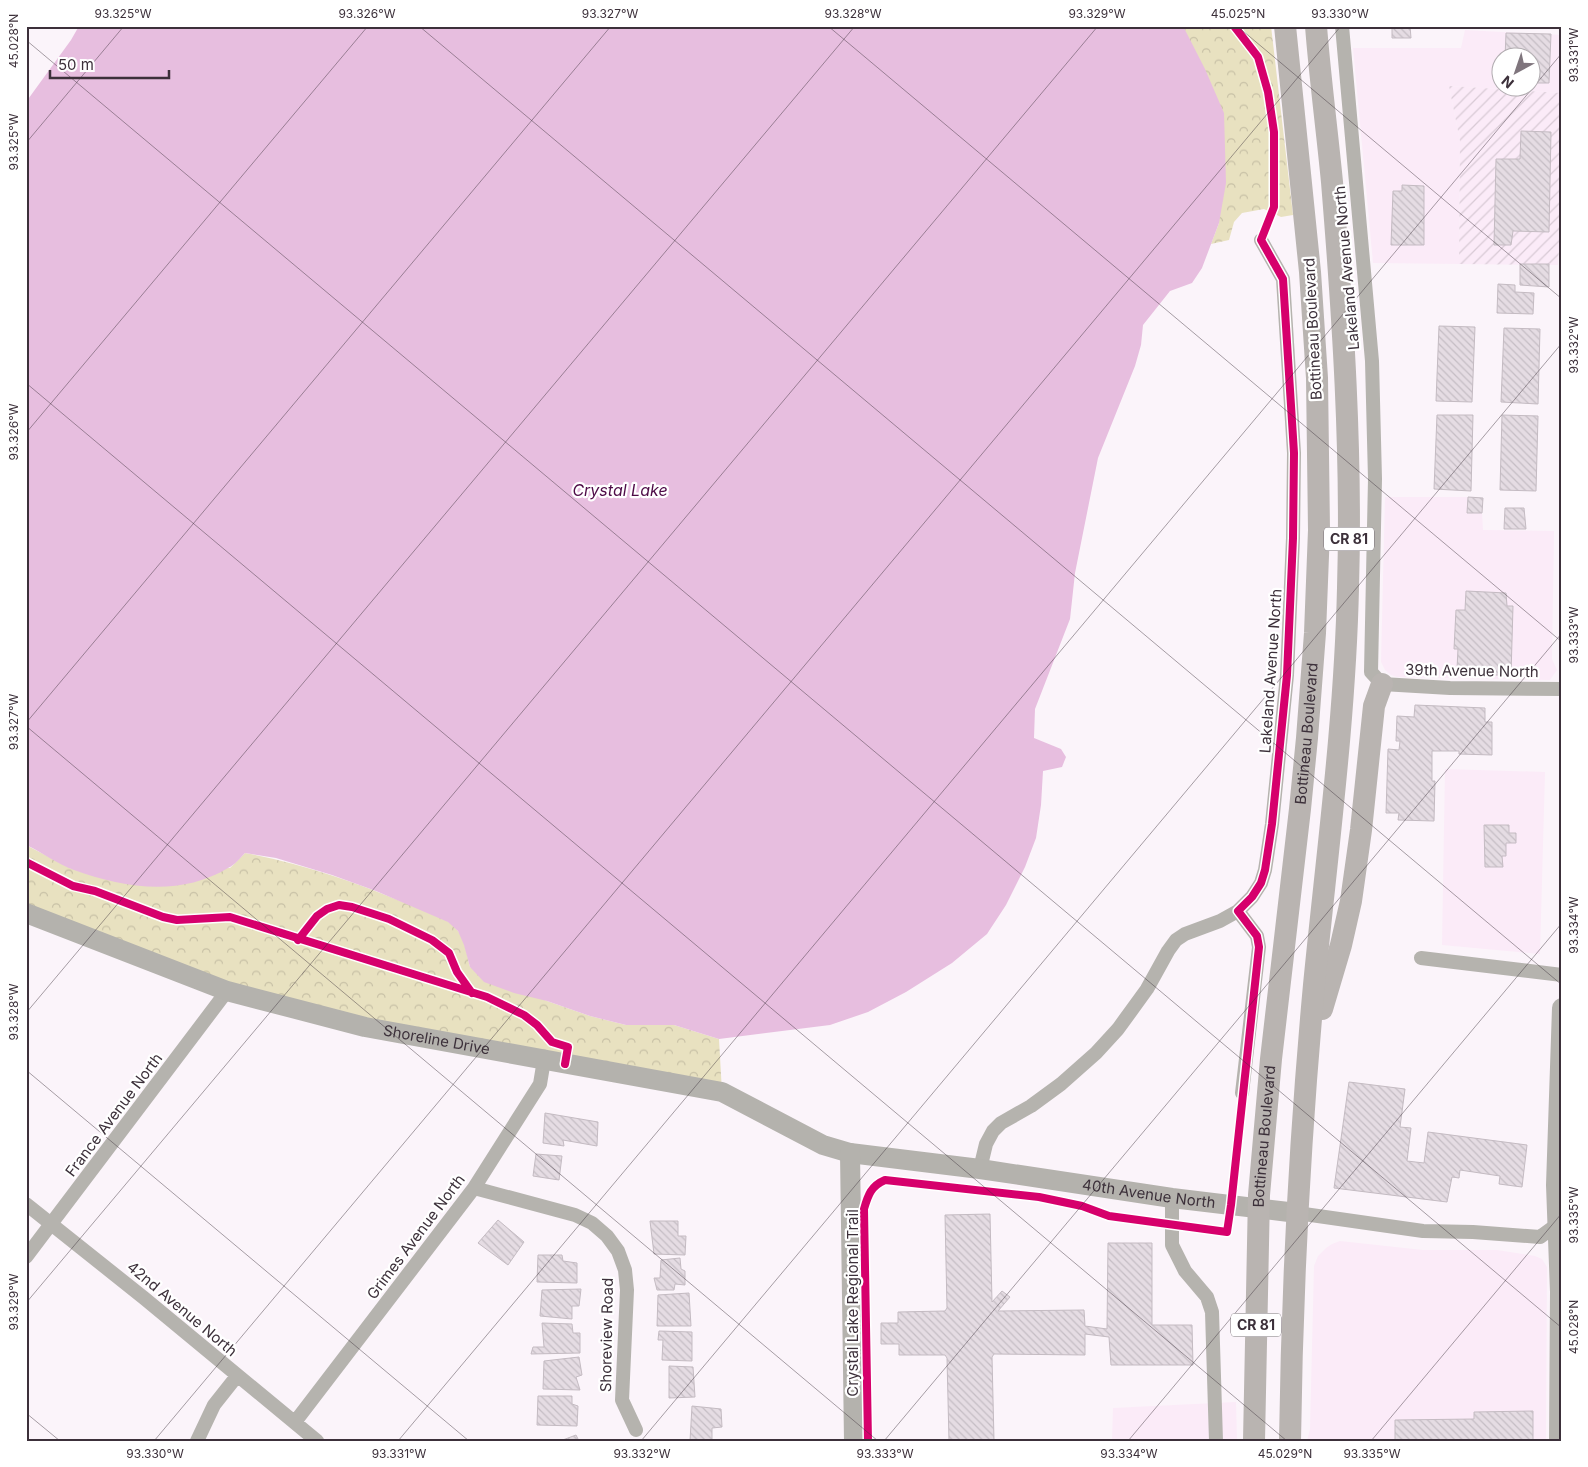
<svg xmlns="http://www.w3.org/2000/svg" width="1588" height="1467" font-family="Inter,sans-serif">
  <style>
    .built { fill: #fbebf8; fill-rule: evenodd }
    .industrial { fill: url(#industrial-furrows) }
    .park { fill: url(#park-crowns) }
    .water { fill: #e7bedf }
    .building { fill: url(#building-back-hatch); stroke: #c4bbc2 }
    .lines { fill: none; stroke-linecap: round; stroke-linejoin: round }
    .street { stroke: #b5b3ae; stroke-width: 14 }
    .secondary { stroke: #b4b2ad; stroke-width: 20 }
    .primary { stroke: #b9b4b1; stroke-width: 22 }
    .cycleway-casing { stroke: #fff; stroke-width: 11 }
    .cycleway { stroke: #d6006c; stroke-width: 8 }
    .ticks { fill: none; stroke: #3c303a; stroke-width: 1; stroke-opacity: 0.45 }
    .labels { text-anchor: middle; stroke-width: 4.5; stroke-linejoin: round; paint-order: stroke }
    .shield { fill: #fff; stroke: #766e75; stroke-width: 1 }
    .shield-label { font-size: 14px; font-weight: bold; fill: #3c303a }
    .street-label { font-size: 15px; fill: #3c303a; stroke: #fff }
    .water-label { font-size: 16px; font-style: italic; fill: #4e0b47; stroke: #fff }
    .neatline { fill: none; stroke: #3c303a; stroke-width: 2 }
    .ticks-label { font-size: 12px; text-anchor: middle; fill: #3c303a }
  </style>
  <defs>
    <pattern id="industrial-furrows" width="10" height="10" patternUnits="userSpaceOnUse" patternTransform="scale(1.25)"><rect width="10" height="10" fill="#fbebf8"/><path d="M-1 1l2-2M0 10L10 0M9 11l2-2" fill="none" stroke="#d8cad5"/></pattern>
    <pattern id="park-crowns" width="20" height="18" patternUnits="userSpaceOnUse" patternTransform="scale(1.25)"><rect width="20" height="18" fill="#e8e1c0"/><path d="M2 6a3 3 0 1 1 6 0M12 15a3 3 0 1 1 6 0" fill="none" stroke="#c8c1a6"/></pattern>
    <pattern id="building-back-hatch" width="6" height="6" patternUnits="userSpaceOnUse" patternTransform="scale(1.25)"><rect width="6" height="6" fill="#e5dce3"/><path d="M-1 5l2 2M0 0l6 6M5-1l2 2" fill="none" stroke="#c5bdc4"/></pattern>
  </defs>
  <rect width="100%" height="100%" fill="#fbf4fa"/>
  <path class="built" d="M1465,30l97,5v58l-113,-7 11,55 -1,123 -86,-1 -20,-215h108zM1500,58h30v30h-30z
    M1385,497h83l-1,16h15l1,17 71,1 -2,128 5,11 -7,10 -153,-3 -6,-2 -6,-5 -4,-8z
    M1445,769l100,3 -5,182 -98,-9z
    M1340,1241l83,9h74l38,6 7,3 5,8 -1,174h-239l3,-12 4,-163 4,-10 8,-8 6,-4z
    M1236,1402l1,39h-125l1,-33z"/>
  <path class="industrial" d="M1449,86l113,7v137l-2,2 -2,33 -99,-1 1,-123z"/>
  <path class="park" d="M1183,26h88l22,189 -12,2 -17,-8 -22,4 -8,9 -5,18 -18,4 8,-21z
    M26,845l46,24 158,-1 15,-15c56,10 110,29 163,51 16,6 39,12 50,27 7,9 9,24 12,36l77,34 43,15 36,9h48l45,14 3,53 -495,-101 -201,-78z"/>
  <path class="water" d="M79,26h1104l22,43 19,44 2,70 -7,40 -17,45 -10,15 -22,8 -27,34 -2,20 -6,21 -37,92 -23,115 -5,46 -35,90 -1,29 27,11 5,8 -4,10 -19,4 -2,34 -5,33 -11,29 -19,38 -19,29 -35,29 -46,29 -38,20 -38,13 -111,14 -45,-14h-48l-36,-9 -43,-15 -33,-8 -30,-11 -14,-15 -6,-22 -6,-14 -10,-9 -72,-31 -44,-16 -56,-17 -31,-5c-5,5 -10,12 -17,15 -48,29 -104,20 -154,2 -17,-6 -32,-18 -48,-25v-743l45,-62z"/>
  <path class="building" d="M1392,26h18l1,12h-19z
    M1506,33l45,1 -2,49h-19v-25h-25z
    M1521,131l30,1 -2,100 -36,-1 -2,14h-17l2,-86h24z
    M1402,185l22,1v59h-33l2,-54h9z
    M1520,264h29v23l-29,-2z
    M1498,284l17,1v7l19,1 -1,21 -36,-1z
    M1439,326l36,1 -3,75 -36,-1z
    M1504,328l36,1 -2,75 -37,-2z
    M1437,415h36l-2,76 -37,-2z
    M1502,415l36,1 -2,75 -36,-1z
    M1468,497l15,1 -1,15h-15z
    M1505,508h19l2,21h-22z
    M1466,591l40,2 1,13h6l-2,69h-30v-5l-24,-1 1,-20h-4l2,-39h9z
    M1415,705l70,3v14h7v33l-33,-1v-3h-27v30h3l-1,40 -36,-1 1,-7h-13l2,-64 11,1 1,-9h-4l1,-25 17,1z
    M1484,825h25v8h7v10h-10v13h-4l1,11h-18z
    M1349,1082l56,7 -5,38 11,1 -4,33 17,2 4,-31 99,13 -5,42 -23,-3 1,-8 -40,-6 -1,8 -7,-1 -5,25 -113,-14z
    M545,1113l53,9 -1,24 -34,-6 1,6 -21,-3z
    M536,1154l26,2 -3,24 -26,-4z
    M990,1214l2,88 10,-11 8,6 -12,14 86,-1 1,16 22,3 1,-86h44v82h40l1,40h-82l-2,-28 -24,-3v21l-91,-1 -2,3 2,84h-45l-2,-83 -2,-3h-46v-11h-18v-21h17v-11l47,-1 2,-3 -2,-93z
    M498,1220l26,22 -16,23 -30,-22z
    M650,1221h28v15h8l-1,19 -31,-1z
    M538,1255h24l1,6 14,2v20l-40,-1z
    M680,1258l1,11 4,2v14l-10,-1 -1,6h-17l-3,-12h6l1,-18z
    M581,1289l-2,17h-7v13l-32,-3 2,-26z
    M689,1293l2,33h-34l1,-31z
    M542,1323l30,1 1,9h7v20l-49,1 2,-7h11z
    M659,1331l33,1v29l-30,-1 1,-20h-5z
    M579,1357l3,18 -6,2 4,13 -37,-1 1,-28z
    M669,1366l24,1 2,30 -26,1z
    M538,1396h34v8l6,2 -1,20 -40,-1z
    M692,1406l29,3 1,18 -10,1v13h-22z
    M1533,1411v30h-138v-21l79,-1v-7z
    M576,1435l3,6h-19z"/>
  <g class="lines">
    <path class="street" d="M1342,26l30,335 3,118 -4,193 11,12 68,4 112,1
      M1421,958l141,17
      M1242,1093l17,-146 -2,-11 -19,-25 14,-14 9,-14 4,-13 7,-46 15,-149 6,-137 1,-85 -11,-174 -22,-39
      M980,1169l6,-25 7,-13 8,-8 30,-17 30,-22 35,-31 22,-24 29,-40 21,-38 8,-11 9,-6 35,-13 18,-10
      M474,1188l101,27 17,8 15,13 11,15 7,19 2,20 -5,110 14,30
      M1172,1198v47l13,26 22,26 5,15 4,129
      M26,1204l118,94 173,143
      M1297,1213l126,18 50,1 67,5 22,-16
      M26,1257l201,-266
      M295,1422l179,-234 66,-104 4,-24
      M197,1441l17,-36 23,-29"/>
    <g class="secondary">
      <path id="s1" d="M26,913l201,78 138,36 357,65 101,53 27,8 130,16 192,29 125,15"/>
      <path d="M850,1153l4,288"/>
      <path d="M1559,1441l1,-149 -4,-107 6,-177"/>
    </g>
    <g class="primary">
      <path d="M1322,1009l19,-64 10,-44 10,-71 13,-124 8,-22"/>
      <path id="s2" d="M1254,1441l5,-246 12,-136 29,-250 7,-71 8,-105 4,-103 -2,-152 -7,-106 -25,-246"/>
      <path d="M1290,1441c2,-152 10,-304 24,-456 13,-132 31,-264 34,-397 4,-135 -5,-271 -16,-406 -5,-52 -12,-104 -16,-156"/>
    </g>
    <defs>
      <path id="cycleway" d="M26,862l47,24 22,5 68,26 14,3 53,-3 257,80 37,18 13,10 15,17 16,5 -3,17
        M298,940l19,-24 10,-7 12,-4 13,2 37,12 43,21 17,13 8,19 15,21
        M1227,1232l4,-27 28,-258 -2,-11 -19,-25 14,-14 9,-14 4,-13 7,-46 15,-149 6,-137 1,-85 -11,-174 -22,-39 13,-33v-75l-6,-40 -10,-35 -24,-31
        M868,1441l-4,-232c4,-14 7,-23 21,-29l154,17 43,9 27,10 118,16"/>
    </defs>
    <use href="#cycleway" class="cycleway-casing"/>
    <use href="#cycleway" class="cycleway"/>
  </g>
  <path class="ticks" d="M419,26l1143,959M828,26l734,616M1237,26l325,273M26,40l1536,1288M26,143l98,-117M26,383l1261,1058M26,433l342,-407M26,723l585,-697M26,726l852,715M26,1013l829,-987M26,1070l443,371M26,1303l1072,-1277M26,1413l34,28M154,1441l1187,-1415M398,1441l1164,-1388M641,1441l921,-1098M884,1441l678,-808M1128,1441l434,-518M1371,1441l191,-228"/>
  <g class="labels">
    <g class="shield">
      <rect x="1324" y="527.5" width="50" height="23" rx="4"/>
      <rect x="1231" y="1313.5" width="50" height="23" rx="4"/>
    </g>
    <g class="shield-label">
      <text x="1349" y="544">CR 81</text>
      <text x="1256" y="1330">CR 81</text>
    </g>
    <g class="street-label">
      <text transform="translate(1347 268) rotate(-95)" y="5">Lakeland Avenue North</text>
      <text transform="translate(1313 329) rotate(-93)" y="5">Bottineau Boulevard</text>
      <text transform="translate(1271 671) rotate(-86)" y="5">Lakeland Avenue North</text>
      <text transform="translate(1472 671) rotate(1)" y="5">39th Avenue North</text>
      <text dy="5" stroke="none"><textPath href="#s2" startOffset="710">Bottineau Boulevard</textPath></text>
      <text dy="5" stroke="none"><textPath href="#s1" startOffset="431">Shoreline Drive</textPath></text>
      <text transform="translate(114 1115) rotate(-53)" y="5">France Avenue North</text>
      <text dy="5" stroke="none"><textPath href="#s2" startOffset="305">Bottineau Boulevard</textPath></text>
      <text dy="5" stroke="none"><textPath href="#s1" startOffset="1165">40th Avenue North</textPath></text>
      <text transform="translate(416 1237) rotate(-53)" y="5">Grimes Avenue North</text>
      <text transform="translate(853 1303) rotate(-90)" y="5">Crystal Lake Regional Trail</text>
      <text transform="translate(182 1309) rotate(40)" y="5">42nd Avenue North</text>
      <text transform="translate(607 1335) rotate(-89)" y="5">Shoreview Road</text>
    </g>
    <g class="water-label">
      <text x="620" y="496">Crystal Lake</text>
    </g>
  </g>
  <rect width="1588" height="1467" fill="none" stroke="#ffffff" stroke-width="55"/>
  <g transform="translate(1516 72) rotate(220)"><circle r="24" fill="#ffffff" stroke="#b1acb0"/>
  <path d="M0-4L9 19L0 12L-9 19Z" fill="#7f757d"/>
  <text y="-8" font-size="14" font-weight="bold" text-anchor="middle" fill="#3c303a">N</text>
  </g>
  <path d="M50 70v8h119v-8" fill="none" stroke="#3c303a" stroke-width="2.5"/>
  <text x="58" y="70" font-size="15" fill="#3c303a" stroke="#ffffff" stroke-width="4" paint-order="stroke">50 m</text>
  <rect x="28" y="28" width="1532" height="1412" class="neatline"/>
  <g class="ticks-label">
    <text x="123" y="18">93.325°W</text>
    <text x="367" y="18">93.326°W</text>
    <text x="610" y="18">93.327°W</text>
    <text x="853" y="18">93.328°W</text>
    <text x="1097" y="18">93.329°W</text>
    <text x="1238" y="18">45.025°N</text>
    <text x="1340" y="18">93.330°W</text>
    <text transform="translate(14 41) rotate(-90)" y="4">45.028°N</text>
    <text transform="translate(1574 55) rotate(-90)" y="4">93.331°W</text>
    <text transform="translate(14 142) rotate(-90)" y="4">93.325°W</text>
    <text transform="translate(1574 345) rotate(-90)" y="4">93.332°W</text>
    <text transform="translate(14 432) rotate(-90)" y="4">93.326°W</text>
    <text transform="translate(1574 635) rotate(-90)" y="4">93.333°W</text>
    <text transform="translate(14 722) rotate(-90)" y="4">93.327°W</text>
    <text transform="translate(1574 925) rotate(-90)" y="4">93.334°W</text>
    <text transform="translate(14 1012) rotate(-90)" y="4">93.328°W</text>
    <text transform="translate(1574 1215) rotate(-90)" y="4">93.335°W</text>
    <text transform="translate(14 1302) rotate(-90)" y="4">93.329°W</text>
    <text transform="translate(1574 1327) rotate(-90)" y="4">45.028°N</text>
    <text x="155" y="1458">93.330°W</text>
    <text x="399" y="1458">93.331°W</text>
    <text x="642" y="1458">93.332°W</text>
    <text x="885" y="1458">93.333°W</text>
    <text x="1129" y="1458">93.334°W</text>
    <text x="1285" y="1458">45.029°N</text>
    <text x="1372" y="1458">93.335°W</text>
  </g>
</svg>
